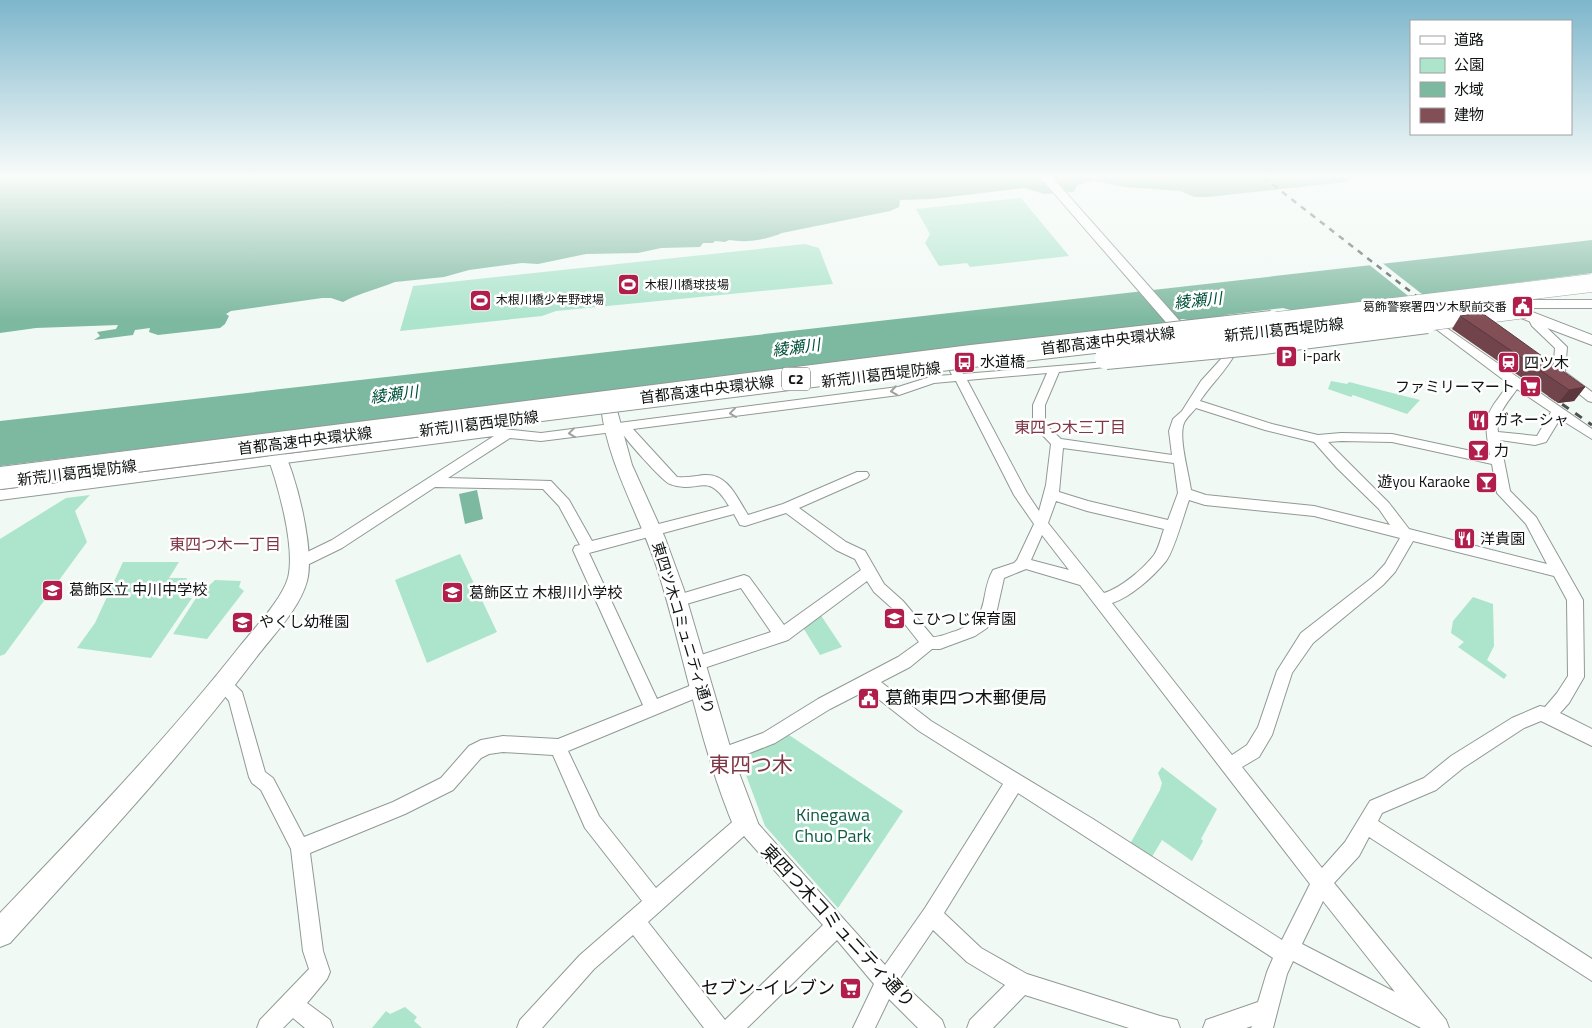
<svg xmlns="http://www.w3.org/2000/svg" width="1592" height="1028" font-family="'Titillium Web','Noto Sans JP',sans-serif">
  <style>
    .green { fill: #ace4cc }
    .water { fill: #7db8a0 }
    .pier { fill: #f1f9f5 }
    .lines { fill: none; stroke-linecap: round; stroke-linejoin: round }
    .street-casing { stroke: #919995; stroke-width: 2 }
    .secondary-casing { stroke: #919995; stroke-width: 2 }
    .street { fill: #fff; fill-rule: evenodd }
    .secondary { fill: #fff; fill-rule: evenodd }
    .rail-far1 { stroke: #4c514f; stroke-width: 2.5; stroke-dasharray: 6 6; stroke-linecap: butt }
    .rail { stroke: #4c514f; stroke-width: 3; stroke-dasharray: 8 8; stroke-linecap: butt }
    .highway-bridge-far1-casing { stroke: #919995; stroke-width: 19; stroke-linecap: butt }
    .highway-bridge-casing { stroke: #919995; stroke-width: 24; stroke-linecap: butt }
    .highway-bridge-far1 { stroke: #fff; stroke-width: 18 }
    .highway-bridge { stroke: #fff; stroke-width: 22 }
    .wall { fill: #71444b }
    .shaded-wall { fill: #5c373d }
    .building { fill: #834f57; stroke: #5c373d }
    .oneway { stroke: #9fa0a0 }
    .labels { text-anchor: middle; stroke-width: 5; stroke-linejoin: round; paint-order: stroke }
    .far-poi-label { font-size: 12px; fill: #0f1211; stroke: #fff; text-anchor: start }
    .shield { fill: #fff; stroke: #575958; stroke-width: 1 }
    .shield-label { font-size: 14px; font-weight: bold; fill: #0f1211 }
    .street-label { font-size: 15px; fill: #0f1211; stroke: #fff }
    .poi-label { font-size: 15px; fill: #0f1211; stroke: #fff; text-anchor: start }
    .water-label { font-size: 16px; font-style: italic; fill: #00513a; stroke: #fff }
    .neighbourhood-label { font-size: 16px; fill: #7e3745; stroke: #fff }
    .near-poi-label { font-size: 18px; fill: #0f1211; stroke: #fff; text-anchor: start }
    .near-park-label { font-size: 18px; fill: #0e5a43; stroke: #fff }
    .near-street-label { font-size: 18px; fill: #0f1211; stroke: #fff }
    .near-quarter-label { font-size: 21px; fill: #7e3745; stroke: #fff }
  </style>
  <rect width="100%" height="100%" fill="#f1f9f5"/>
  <path class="green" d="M1021,198l48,58 -99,11 -3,-4 -28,3 -14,-23 5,-9 -14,-25z
    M805,244l14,4 14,36 -277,27 -14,5 -142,15 13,-45z
    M1331,381l16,3 2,-2 71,18 -13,14 -54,-19 -2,2 -23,-8z
    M90,495l-15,16 12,31 -82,112 -5,2v-117l66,-41z
    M460,554l37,78 -70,31 -32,-83z
    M123,562h56l-10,16h18l-8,19 13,1 -41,60 -74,-10 18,-25z
    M215,580l26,1 -2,6 5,4 -37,48 -34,-5 23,-36z
    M1473,597l20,7 1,42 -7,14 20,15 -3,4 -46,-32 6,-5 -13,-9 2,-12z
    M820,614l22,33 -22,8 -18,-29z
    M789,735l114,76 -65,97 -73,-82 -25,-67z
    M1162,767l55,42 -16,30 2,2 -11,20 -30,-21 -12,20 -20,-16 30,-54 2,-7 -4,-10z
    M405,1007l12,10 -3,4 8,7h-50l14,-17 4,3z"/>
  <path class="water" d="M0,177h1361l-16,5 -137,15h-14l-13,-6 -56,-4 -30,-6 -18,4 -3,7 -30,2 -19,-6 -93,11 -32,1 -1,7 -9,4 -108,22c-16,7 -36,10 -53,7l-4,2 -10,-1 -2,2h-10l-3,4 -39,1 -23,5 -52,1 -48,10 -16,-1 -53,7 -25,7 -49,5c-17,7 -35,11 -52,20l-12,-4h-9l-91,13 -5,3 3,2 -4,8 -5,4 -62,7 -9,-3 1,-4 -15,2 -2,5 -39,5 6,-4 -3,-4 19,-3 2,-4 -82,3 -36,5z
    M1592,240v33l-298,38 -11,-3 -57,7 -3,1 1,1 -26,5 -15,-3 -27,5 -1156,142v-45z
    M477,490l6,29 -18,5 -6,-30z"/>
  <path class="pier" d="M1381,262l46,36 -15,1 -45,-36z"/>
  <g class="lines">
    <defs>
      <path id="street" d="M1428,315l164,114v10l-32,-20 -14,23 -11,3 -35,-5 10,51 26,26 47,83 1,77 -15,26 -9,10 32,16v17l-51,-25 -17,7 -61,40 -27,22 -54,23 -4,8 214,138v22l-223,-144 -10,19 -25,27 112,137 3,8h-28l-128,-67 -6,13 -14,54h-22l1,-2 -6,2h-43l3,-8 52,-18 9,-30 6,-14 -255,-165 -74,120 37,35 46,26 133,42 17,4 3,8h-51l-104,-33 -32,33h-26l3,-8 35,-35 -38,-23 -34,-32 -34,50 43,40 3,8h-27l-29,-29 -14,29h-22l21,-44 -37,-44 -90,88h-43l-71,-93 -39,34 -52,59h-25l3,-8 60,-65 62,-54 -57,-73 -32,-73 -50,-3 -14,2 -8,4 -28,32 -48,24 -95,39 13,98 7,21 -3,7 -20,24 23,17 3,8h-28l-12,-10 -10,10h-26l3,-8 49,-51 -6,-18 -12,-102 -30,-59 -9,-7 -3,-6 -20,-76 -14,-17 2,-5 6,-2 6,2 13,13 23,80 8,6 31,59 89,-35 48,-24 28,-32 12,-6 22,-4 55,3 85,-34 -70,-155 2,-4 5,-1 -21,-39 -16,-17 -108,-2 -93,61 -37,18 -5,1 -5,-1 -2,-4 2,-4 37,-18 162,-104 -494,64v-10l495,-62 46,5 357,-46 35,-11 19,-1 -3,-6 6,-3 4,1 4,7 155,-13 2,2 -6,3 -55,6 -14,33v19l16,15 111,16 -3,-24 4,-12 9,-8 19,-30 20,-22 5,-9 4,-1 6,3c-9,18 -25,32 -36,49l72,23 46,11 23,-2 51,1 98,21c-7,-40 -5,-39 19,-71l-85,-64 -1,-2zM1047,373l-14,32v20l18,19 -5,41 -7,26 -12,-18 -60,-113zM956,381l58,114 20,29 -17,36 -3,3 -21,7c-15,27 0,47 -37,61 -8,2 -15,6 -23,6l-30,-36 -19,-17 -19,-33 -19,-9 -47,-34 68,-30 2,-3 -2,-3h-10l-74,32 -35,11c-11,-17 -20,-42 -44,-40 -9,1 -18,3 -27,2l-44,-48 266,-34 35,-12zM1517,389l34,23 -14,24 -39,-4c-3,-17 10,-30 19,-43zM1196,408l69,22 49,12 23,26 42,41 11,16 -76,-19 -108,-11 -15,-5c-2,-16 -13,-53 -7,-67 2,-5 8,-10 12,-15zM621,431c3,7 42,51 49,53 29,11 37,-15 59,22l-137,35 -23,-41 -18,-19 -103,-3 62,-40 31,3zM1341,441l51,1 100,22 5,29 29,31 21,40 -138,-35 -20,-26 -61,-61zM1063,448l111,15 4,30 -10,27 -80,-19 -29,-9zM1189,500l16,5 109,11 86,22 -15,26 -12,13 -72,56 -24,38 -19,56 -11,18 -15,10 -120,-152c19,-6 41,-26 54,-42 8,-10 18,-47 23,-61zM1056,501l31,10 77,18c-3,8 -5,19 -10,26 -11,14 -33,33 -50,38l-56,-70zM786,513l50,37 19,9 6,11 -77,55 -35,-48 -5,-2 -73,22 -3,4 3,4 5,2 65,-19 30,44 -82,27 -2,5 2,5 6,2 93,-31 79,-59 7,11 19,17 26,33 -21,15 -80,42 -55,34 -47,17 -3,6 3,6 6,2 53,-21 55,-34 37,-19 52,41 84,53 -78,124 -40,57 -133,-148 -7,-3 -7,3 -82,71 -57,-72 -31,-65 140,-58 2,-5 -2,-5 -6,-2 -45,18 -68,-146 145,-39 6,11 5,1zM1042,535l27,35 -38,-10zM1413,541l141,35 13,24 1,76 -11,17 -12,14 -5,-1 -28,12 -61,38 -27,22 -54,23 -25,41 -23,26 -80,-101 17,-10 13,-22 20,-62 21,-30 70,-58 12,-13zM1026,569l54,16 230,299 -28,56 -189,-121 -162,-98 -50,-39 29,-15 22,-18h8l35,-13 12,-8 9,-14 8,-36zM744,836l79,89 -98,95 -77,-98zM1323,901l72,91 -93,-48z
        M1533,315l4,1 4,6 26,25 -2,25 27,20v10l-4,-1 -35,-28 2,-25 -23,-22 -4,-8z"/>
      <path id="secondary" d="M1040,177h12l142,160 3,3 -3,3h-10z
        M1516,297l6,3h70v8h-70l70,27v10l-92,-35 -2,-2 -93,11 -5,-1 -2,-3 2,-3 5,-1z
        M609,402l6,1 17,62 33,73 19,52 49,167 25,66 -4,9 -9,3 -9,-3c-36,-84 -51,-175 -78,-261 -18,-56 -50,-105 -57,-164l2,-4z
        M274,443l6,2c16,25 35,107 27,136 -8,29 -34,54 -52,78 -76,100 -161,191 -245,284l-10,4v-34c83,-87 166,-173 240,-267 15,-19 41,-45 48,-68 8,-32 -11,-97 -23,-129l3,-4z"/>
    </defs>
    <use href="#street" class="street-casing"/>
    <use href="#secondary" class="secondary-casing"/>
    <use href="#street" class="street"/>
    <use href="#secondary" class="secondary"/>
    <path class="rail-far1" d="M1263,177l188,146"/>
    <path class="rail" d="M1450,322l14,11
      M1549,395l43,30"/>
    <defs>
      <path id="highway-bridge-far1" d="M1261,323l331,-40
        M1417,323l108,-14"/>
      <path id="highway-bridge" d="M1106,358l157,-15 164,-21
        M0,478l972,-122 300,-34"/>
    </defs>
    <use href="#highway-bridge-far1" class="highway-bridge-far1-casing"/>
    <use href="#highway-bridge" class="highway-bridge-casing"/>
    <use href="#highway-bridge-far1" class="highway-bridge-far1"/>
    <use href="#highway-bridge" class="highway-bridge"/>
  </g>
  <path class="wall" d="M1460,316l125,71 -11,14 -16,2 -106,-74z"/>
  <path class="shaded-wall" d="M1585,387l-11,14 -16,2 11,-13z"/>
  <path class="building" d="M1482,313l103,74 -16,3 -109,-74z"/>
  <defs><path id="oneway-chevron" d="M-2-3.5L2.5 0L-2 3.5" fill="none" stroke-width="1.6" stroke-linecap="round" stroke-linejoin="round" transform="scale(1.25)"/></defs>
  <g class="oneway">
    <use href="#oneway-chevron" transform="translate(894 391) rotate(172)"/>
    <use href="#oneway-chevron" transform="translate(733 413) rotate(173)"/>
    <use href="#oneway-chevron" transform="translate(572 433) rotate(173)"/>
  </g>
  <linearGradient id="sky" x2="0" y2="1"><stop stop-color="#7db6cb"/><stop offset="0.55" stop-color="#f9fcfa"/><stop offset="1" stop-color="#f9fcfa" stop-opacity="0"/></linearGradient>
  <rect width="1592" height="321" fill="url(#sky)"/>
  <defs>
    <symbol id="stadium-square" viewBox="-11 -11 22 22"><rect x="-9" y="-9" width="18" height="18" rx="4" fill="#b01e4b" stroke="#fff"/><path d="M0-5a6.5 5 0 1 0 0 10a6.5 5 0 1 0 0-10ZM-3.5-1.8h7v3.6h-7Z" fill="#fff"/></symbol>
    <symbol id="civic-square" viewBox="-11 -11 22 22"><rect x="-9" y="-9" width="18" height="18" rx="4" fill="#b01e4b" stroke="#fff"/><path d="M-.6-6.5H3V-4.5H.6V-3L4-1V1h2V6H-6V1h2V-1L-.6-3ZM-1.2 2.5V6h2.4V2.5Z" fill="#fff"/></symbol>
    <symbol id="parking-square" viewBox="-11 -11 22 22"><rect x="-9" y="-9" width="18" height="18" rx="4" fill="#b01e4b" stroke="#fff"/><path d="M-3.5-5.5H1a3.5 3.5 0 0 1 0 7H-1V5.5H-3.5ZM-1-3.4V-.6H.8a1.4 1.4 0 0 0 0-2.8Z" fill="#fff"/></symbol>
    <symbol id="bus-square" viewBox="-11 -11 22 22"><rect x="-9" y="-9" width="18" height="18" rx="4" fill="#b01e4b" stroke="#fff"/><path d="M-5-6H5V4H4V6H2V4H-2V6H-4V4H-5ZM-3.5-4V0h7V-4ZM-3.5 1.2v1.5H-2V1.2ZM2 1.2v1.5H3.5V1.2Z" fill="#fff"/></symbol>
    <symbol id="station-square" viewBox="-11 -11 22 22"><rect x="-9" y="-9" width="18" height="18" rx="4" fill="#b01e4b" stroke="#fff"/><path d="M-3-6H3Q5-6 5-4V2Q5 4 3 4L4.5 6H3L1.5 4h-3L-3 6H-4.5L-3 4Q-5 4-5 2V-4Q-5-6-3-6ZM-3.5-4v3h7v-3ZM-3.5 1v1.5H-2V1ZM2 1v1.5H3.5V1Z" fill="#fff"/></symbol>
    <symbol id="supermarket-square" viewBox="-11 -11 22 22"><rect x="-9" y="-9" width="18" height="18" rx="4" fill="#b01e4b" stroke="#fff"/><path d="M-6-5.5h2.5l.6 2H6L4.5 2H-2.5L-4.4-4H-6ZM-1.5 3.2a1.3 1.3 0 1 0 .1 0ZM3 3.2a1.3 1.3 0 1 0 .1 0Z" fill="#fff"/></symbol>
    <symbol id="restaurant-square" viewBox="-11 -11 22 22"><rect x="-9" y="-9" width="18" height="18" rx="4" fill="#b01e4b" stroke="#fff"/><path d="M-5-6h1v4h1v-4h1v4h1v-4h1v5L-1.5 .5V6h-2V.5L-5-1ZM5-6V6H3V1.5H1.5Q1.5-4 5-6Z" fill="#fff"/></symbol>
    <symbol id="bar-square" viewBox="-11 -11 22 22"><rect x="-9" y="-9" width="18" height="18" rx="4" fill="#b01e4b" stroke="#fff"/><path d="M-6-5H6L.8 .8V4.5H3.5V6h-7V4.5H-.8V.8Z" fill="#fff"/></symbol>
    <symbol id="school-square" viewBox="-11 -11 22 22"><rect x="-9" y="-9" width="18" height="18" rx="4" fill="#b01e4b" stroke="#fff"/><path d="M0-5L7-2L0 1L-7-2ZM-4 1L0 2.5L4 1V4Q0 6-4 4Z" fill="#fff"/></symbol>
  </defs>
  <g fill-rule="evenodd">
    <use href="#stadium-square" x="616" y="272" width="25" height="25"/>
    <use href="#stadium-square" x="468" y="288" width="25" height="25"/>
    <use href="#civic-square" x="1510" y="294" width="25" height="25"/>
    <use href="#parking-square" x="1274" y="344" width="25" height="25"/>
    <use href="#bus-square" x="952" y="350" width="25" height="25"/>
    <use href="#station-square" x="1496" y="350" width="25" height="25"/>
    <use href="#supermarket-square" x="1518" y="374" width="25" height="25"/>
    <use href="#restaurant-square" x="1466" y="408" width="25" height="25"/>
    <use href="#bar-square" x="1466" y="438" width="25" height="25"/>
    <use href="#bar-square" x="1474" y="470" width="25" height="25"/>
    <use href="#restaurant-square" x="1452" y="526" width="25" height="25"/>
    <use href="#school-square" x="40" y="578" width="25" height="25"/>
    <use href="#school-square" x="440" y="580" width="25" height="25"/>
    <use href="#school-square" x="882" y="606" width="25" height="25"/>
    <use href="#school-square" x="230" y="610" width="25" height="25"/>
    <use href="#civic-square" x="856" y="686" width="25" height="25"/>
    <use href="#supermarket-square" x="838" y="976" width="25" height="25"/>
  </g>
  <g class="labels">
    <g class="far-poi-label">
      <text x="645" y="289">木根川橋球技場</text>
      <text x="496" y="304">木根川橋少年野球場</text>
      <text x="1507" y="311" text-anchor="end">葛飾警察署四ツ木駅前交番</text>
    </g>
    <rect class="shield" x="782" y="367.5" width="28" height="23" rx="4"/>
    <g class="shield-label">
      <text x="796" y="384">C2</text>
    </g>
    <g class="street-label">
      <text transform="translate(1284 330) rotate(-6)" y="5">新荒川葛西堤防線</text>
      <text transform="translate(1108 341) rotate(-7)" y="5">首都高速中央環状線</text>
      <text transform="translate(881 375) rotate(-7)" y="5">新荒川葛西堤防線</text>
      <text transform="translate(707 390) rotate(-7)" y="5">首都高速中央環状線</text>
      <text transform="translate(479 424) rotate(-7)" y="5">新荒川葛西堤防線</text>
      <text transform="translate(305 441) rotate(-7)" y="5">首都高速中央環状線</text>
      <text transform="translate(77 473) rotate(-7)" y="5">新荒川葛西堤防線</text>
      <text transform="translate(683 628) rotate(73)" y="5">東四ツ木コミュニティ通り</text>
    </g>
    <g class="poi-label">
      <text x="1303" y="361">i-park</text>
      <text x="980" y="367">水道橋</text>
      <text x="1524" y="368">四ツ木</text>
      <text x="1515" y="392" text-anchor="end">ファミリーマート</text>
      <text x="1494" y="425">ガネーシャ</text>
      <text x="1494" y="456">力</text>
      <text x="1470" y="487" text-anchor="end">遊you Karaoke</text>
      <text x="1480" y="544">洋貴園</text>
      <text x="69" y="595">葛飾区立 中川中学校</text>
      <text x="469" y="598">葛飾区立 木根川小学校</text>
      <text x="911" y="624">こひつじ保育園</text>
      <text x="259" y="627">やくし幼稚園</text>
    </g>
    <g class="water-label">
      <text transform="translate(1198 300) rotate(-6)" y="6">綾瀬川</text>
      <text transform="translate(796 347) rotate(-7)" y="6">綾瀬川</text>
      <text transform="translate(394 394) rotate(-7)" y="6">綾瀬川</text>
    </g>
    <g class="neighbourhood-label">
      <text x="1070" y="433">東四つ木三丁目</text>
      <text x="225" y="550">東四つ木一丁目</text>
    </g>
    <g class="near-poi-label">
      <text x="885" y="704">葛飾東四つ木郵便局</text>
      <text x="835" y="994" text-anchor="end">セブン-イレブン</text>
    </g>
    <g class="near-park-label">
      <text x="833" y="821">Kinegawa<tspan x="833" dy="21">Chuo Park</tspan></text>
    </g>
    <g class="near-street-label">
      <text transform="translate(838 926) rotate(47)" y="6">東四つ木コミュニティ通り</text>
    </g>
    <g class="near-quarter-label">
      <text x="751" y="772">東四つ木</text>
    </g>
  </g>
  <rect x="1410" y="20" width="162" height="115" fill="#ffffff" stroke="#9fa0a0"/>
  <rect x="1420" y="36" width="25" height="8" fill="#ffffff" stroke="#9fa0a0"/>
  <text x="1454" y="45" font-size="15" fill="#0f1211">道路</text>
  <rect x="1420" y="58" width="25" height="15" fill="#ace4cc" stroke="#9fa0a0"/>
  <text x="1454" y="70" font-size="15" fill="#0f1211">公園</text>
  <rect x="1420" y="82" width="25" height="15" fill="#7db8a0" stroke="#9fa0a0"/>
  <text x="1454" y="95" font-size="15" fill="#0f1211">水域</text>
  <rect x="1420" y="108" width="25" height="15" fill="#834f57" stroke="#9fa0a0"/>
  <text x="1454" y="120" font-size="15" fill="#0f1211">建物</text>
</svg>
